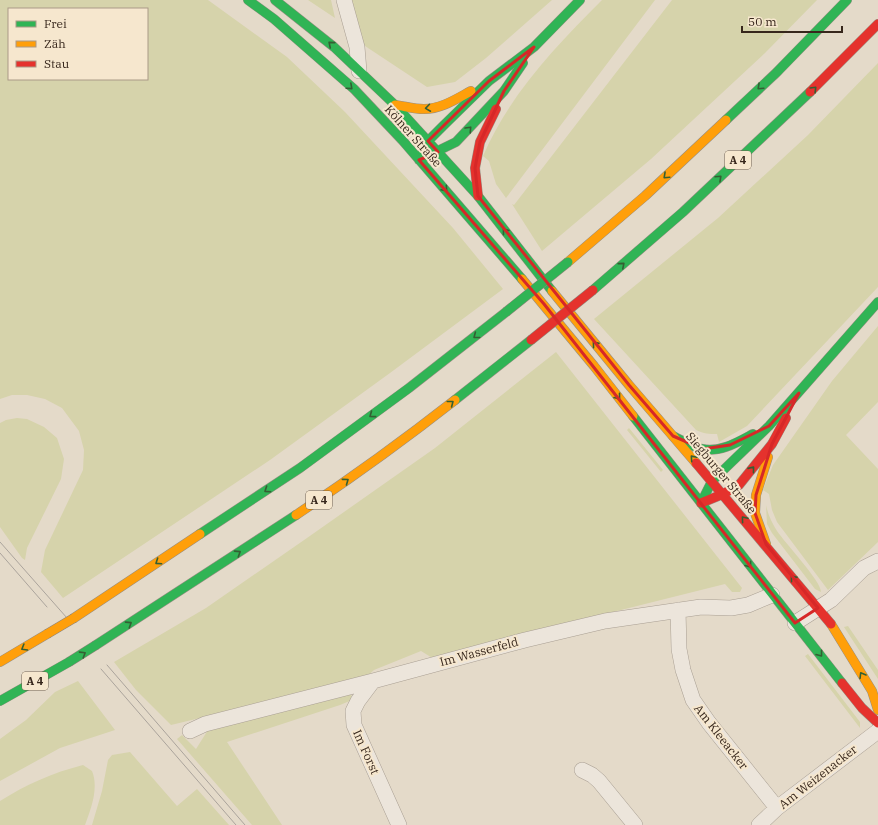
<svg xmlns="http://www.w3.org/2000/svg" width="878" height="825" font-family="'IBM Plex Serif',serif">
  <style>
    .green { fill: #d6d3ab; fill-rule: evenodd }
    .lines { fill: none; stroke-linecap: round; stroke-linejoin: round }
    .street-casing { stroke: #a99f93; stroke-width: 16 }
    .fast-casing { stroke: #988e83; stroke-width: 10 }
    .slow-casing { stroke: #988e83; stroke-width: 10 }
    .jam-casing { stroke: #988e83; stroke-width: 10 }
    .street { stroke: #ece5db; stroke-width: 15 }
    .fast { stroke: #30b455; stroke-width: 9 }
    .slow { stroke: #ff9f0a; stroke-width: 9 }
    .jam { stroke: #e5322d; stroke-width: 9 }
    .tram { stroke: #aba49c; stroke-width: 1 }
    .fast-bridge-casing { stroke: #8e847a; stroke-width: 10; stroke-linecap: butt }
    .slow-bridge-casing { stroke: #8e847a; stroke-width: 10; stroke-linecap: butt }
    .jam-bridge-casing { stroke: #8e847a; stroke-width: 10; stroke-linecap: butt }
    .fast-bridge { stroke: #30b455; stroke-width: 9 }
    .slow-bridge { stroke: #ff9f0a; stroke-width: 9 }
    .jam-bridge { stroke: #e5322d; stroke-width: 9 }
    .oneway { stroke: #345f33 }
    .marked { fill: none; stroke: #d62828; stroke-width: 3; stroke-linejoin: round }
    .labels { text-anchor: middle; stroke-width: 4; stroke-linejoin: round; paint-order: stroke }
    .shield { fill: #f6e7ce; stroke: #706151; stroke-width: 1 }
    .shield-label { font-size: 11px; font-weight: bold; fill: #37271c }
    .street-label { font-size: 12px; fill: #37271c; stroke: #f6e7ce }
  </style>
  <rect width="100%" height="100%" fill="#e4dac9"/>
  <path class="green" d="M0,0h208l79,57 58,55 108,116 50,61 -113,84 -120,87 -207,138 -22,-26 4,-22 38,-80 1,-20 -5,-19 -17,-23 -17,-9 -18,-4h-15l-12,4zM9,9h138v70h-138z
    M308,0h23l4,18z
    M351,0h201l-66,58 -31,24 -28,5 -65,-43z
    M602,0h53l-149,198 -10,-14 -7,-23 -6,-5c27,-62 72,-109 119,-156z
    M672,0h145l-52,53 -114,106 -109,92 -30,-47 2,1z
    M878,63v224l-131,139 -28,16 -2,-8c-8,0 -13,0 -21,-4l-102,-111 124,-101 90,-83z
    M878,326v76l-32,33 32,34v73l-50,48 -51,-68 -5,-12 -3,-16 -6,-4 10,-25 59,-84z
    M556,352l186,236 -2,4h-8l-7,-8 -116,29 -175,46 -13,-8 -47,19 -9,8 -194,47 -35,-35 -22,-28 92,-54 101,-70 128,-90z
    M17,418l10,1 17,8 13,11 7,21 -3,20 -34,69 -2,12 -3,-2 -22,-31v-104l6,-3z
    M629,428l34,42 -2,2 -34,-42z
    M766,505c2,10 6,18 11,26 8,12 44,50 44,61l-6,-3 -43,-56 -5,-9z
    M848,626l30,44v9l-34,-52z
    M808,654l52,68v6l-55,-72z
    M78,681l37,49 -55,18 -60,33v-42l26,-19 29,-28z
    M351,692l1,8 -12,5 -113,37 55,83h-30l-75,-86 5,-4 14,14 12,-19z
    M130,752l47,54 20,-17 32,36h-137l10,-34 6,-31 4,-5z
    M83,765l9,6c7,17 -1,38 -7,54h-85v-24c27,-17 52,-28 83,-36z"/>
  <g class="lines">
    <defs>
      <path id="street" d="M344,0l13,47 2,24
        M678,610l1,39 4,21 10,30 16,23 68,85
        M795,623l36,-23 33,-32 14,-7
        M373,681l-15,20 -5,10 1,14 45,100
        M190,731l15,-7 168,-43 152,-41 80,-19 96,-14 30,1 17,-3 24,-10
        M582,770l10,5 7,6 36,44
        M759,825l18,-17 101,-77"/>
      <path id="fast" d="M248,0l26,19 80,70 49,52 119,138
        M275,0l59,47 61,58 83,91 74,95
        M726,120l50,-47 71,-73
        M419,160l9,-19 15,-15 46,-45 45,-34 46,-47
        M419,160l37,-18 48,-51 19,-28
        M593,290l90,-78 127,-120
        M455,400l76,-60
        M633,416l209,267
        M673,436c9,4 19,11 29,13 18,4 36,-7 51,-15
        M701,503l11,-22 57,-55 109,-124
        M200,534l100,-66 109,-80 97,-76
        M96,645l200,-130
        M0,701l69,-39"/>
      <path id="slow" d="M395,105c9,1 19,4 29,4 17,0 32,-10 47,-18
        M568,262l77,-66 81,-76
        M522,279l72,87 39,50
        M552,291l77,94 67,78
        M296,515c54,-36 108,-75 159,-115
        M766,544l-11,-31 1,-18 12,-38
        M74,618l126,-84
        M831,624l41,67 6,19
        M0,662l47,-28"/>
      <path id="jam" d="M810,92l68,-68
        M478,196l-3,-28 5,-26 16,-33
        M696,463l135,161
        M701,503l22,-9 16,-9 33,-41 14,-26
        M842,683l20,25 16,15"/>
    </defs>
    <use href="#street" class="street-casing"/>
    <use href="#fast" class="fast-casing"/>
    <use href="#slow" class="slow-casing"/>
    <use href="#jam" class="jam-casing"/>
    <use href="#street" class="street"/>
    <use href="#fast" class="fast"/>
    <use href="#slow" class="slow"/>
    <use href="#jam" class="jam"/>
    <path class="tram" d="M0,542l67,76
      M0,553l47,54
      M107,665l138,160
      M101,669l135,156"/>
    <defs>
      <path id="fast-bridge" d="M506,312l62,-50
        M69,662l27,-17"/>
      <path id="slow-bridge" d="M47,634l27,-16"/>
      <path id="jam-bridge" d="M531,340l62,-50"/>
    </defs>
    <use href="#fast-bridge" class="fast-bridge-casing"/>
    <use href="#slow-bridge" class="slow-bridge-casing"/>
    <use href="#jam-bridge" class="jam-bridge-casing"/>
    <use href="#fast-bridge" class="fast-bridge"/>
    <use href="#slow-bridge" class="slow-bridge"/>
    <use href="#jam-bridge" class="jam-bridge"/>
  </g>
  <defs><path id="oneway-chevron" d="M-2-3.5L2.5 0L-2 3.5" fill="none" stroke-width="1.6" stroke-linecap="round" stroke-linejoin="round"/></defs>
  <g class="oneway">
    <use href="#oneway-chevron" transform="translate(331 44) rotate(-140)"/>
    <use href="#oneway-chevron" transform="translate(350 87) rotate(42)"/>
    <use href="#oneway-chevron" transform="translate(760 87) rotate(137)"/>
    <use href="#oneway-chevron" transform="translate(814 89) rotate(-45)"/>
    <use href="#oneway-chevron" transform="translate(428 108) rotate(172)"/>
    <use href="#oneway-chevron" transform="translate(469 129) rotate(-47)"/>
    <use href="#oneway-chevron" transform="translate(666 176) rotate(137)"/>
    <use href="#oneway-chevron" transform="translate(719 178) rotate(-43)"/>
    <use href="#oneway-chevron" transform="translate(445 189) rotate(49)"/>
    <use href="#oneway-chevron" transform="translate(505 231) rotate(-128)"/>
    <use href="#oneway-chevron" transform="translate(622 265) rotate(-41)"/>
    <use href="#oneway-chevron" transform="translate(476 336) rotate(142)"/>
    <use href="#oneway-chevron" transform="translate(595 344) rotate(-129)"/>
    <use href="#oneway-chevron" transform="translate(618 397) rotate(52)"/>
    <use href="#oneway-chevron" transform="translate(451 403) rotate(-38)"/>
    <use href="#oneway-chevron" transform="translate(372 415) rotate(144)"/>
    <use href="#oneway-chevron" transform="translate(693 458) rotate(-131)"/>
    <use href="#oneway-chevron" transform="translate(752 469) rotate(-51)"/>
    <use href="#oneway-chevron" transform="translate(346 481) rotate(-36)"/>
    <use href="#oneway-chevron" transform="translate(267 490) rotate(146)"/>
    <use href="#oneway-chevron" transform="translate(744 519) rotate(-130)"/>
    <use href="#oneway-chevron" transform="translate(238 553) rotate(-33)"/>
    <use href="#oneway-chevron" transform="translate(158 562) rotate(146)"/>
    <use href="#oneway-chevron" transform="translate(749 565) rotate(53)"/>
    <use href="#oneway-chevron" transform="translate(793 578) rotate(-129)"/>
    <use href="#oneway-chevron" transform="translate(129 624) rotate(-33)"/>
    <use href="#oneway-chevron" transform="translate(24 648) rotate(149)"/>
    <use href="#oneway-chevron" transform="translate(83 654) rotate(-32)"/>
    <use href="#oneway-chevron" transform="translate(820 654) rotate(52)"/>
    <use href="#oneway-chevron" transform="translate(862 675) rotate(-121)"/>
  </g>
  <path class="marked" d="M534,47l-30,44 -24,51 -5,26 3,28 151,189 44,51 30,13 27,-4 39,-19 30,-33 -27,51 -16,51 -1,18 11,31 52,64 -23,15 -251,-319 -125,-144 19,-8 -10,-11 61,-60z"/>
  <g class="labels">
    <g class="shield">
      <rect x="725" y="151" width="26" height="18" rx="3"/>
      <rect x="306" y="491" width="26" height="18" rx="3"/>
      <rect x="22" y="672" width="26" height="18" rx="3"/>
    </g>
    <g class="shield-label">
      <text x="738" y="164">A 4</text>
      <text x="319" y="504">A 4</text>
      <text x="35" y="685">A 4</text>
    </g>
    <g class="street-label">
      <text transform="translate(413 136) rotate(48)" y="4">Kölner Straße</text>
      <text transform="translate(721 473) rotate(50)" y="4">Siegburger Straße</text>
      <text transform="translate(479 652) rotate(-15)" y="4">Im Wasserfeld</text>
      <text transform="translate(721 737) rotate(52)" y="4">Am Kleeacker</text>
      <text transform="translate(366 752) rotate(66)" y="4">Im Forst</text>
      <text transform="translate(818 777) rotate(-38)" y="4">Am Weizenacker</text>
    </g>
  </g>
  <rect x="8" y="8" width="140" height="72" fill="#f6e7ce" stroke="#aa9a87"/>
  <rect x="16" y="21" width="20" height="6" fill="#30b455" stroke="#aa9a87"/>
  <text x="44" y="28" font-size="12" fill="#37271c">Frei</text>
  <rect x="16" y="41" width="20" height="6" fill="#ff9f0a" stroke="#aa9a87"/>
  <text x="44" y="48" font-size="12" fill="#37271c">Zäh</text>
  <rect x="16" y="61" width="20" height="6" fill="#e5322d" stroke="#aa9a87"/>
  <text x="44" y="68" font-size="12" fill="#37271c">Stau</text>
  <path d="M742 26v6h100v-6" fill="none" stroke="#37271c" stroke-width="2"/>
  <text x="748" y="26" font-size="12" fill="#37271c" stroke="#f6e7ce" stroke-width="3" paint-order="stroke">50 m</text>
</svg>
